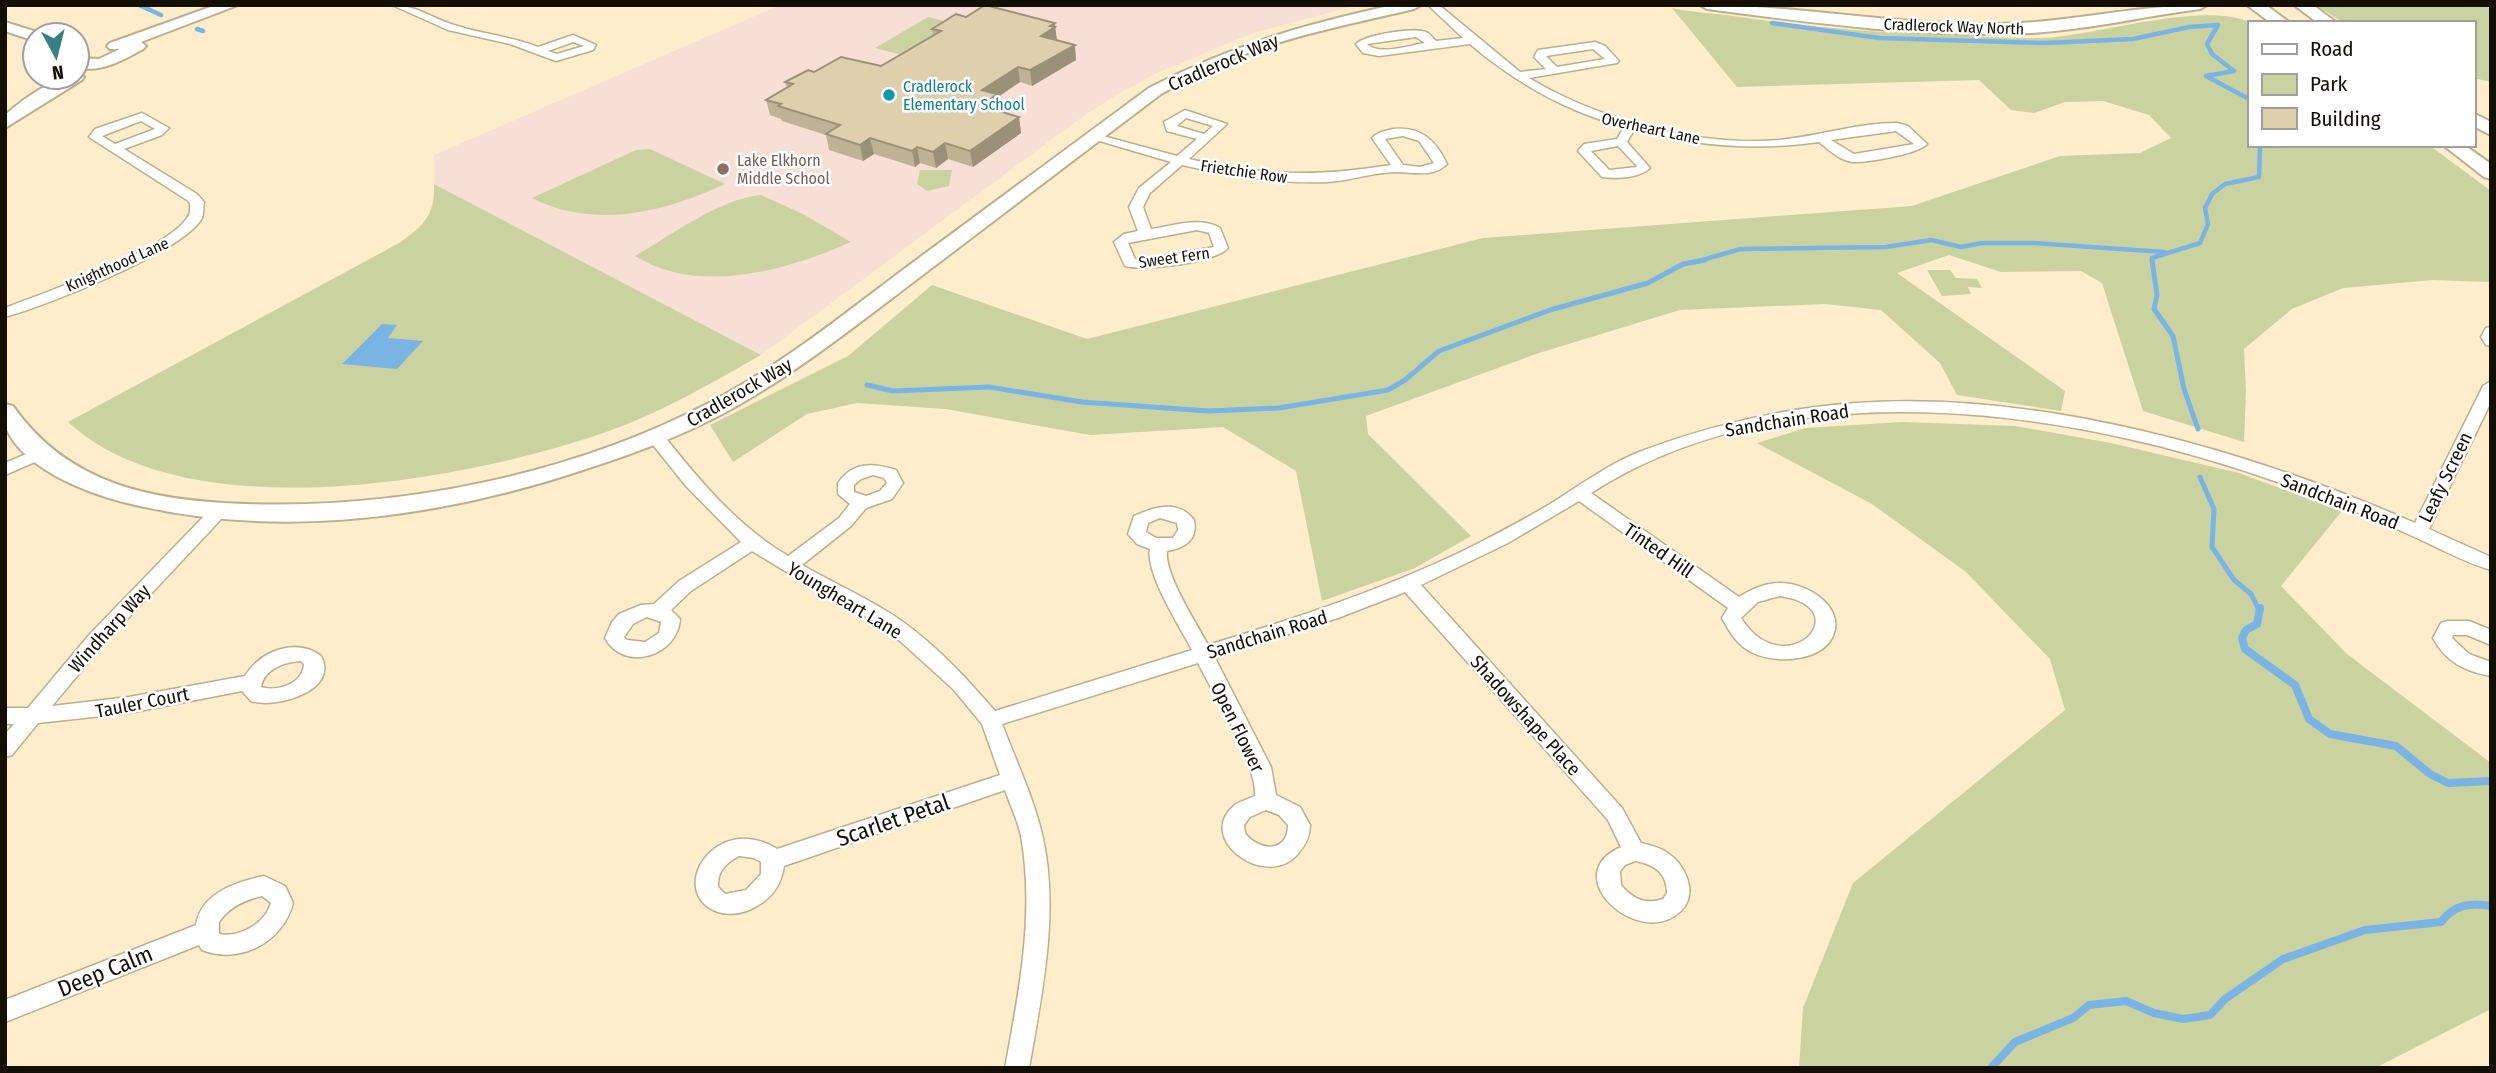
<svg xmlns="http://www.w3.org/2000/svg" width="2496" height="1073" font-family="'Fira Sans Condensed',sans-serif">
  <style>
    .education { fill: #f7dfd5 }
    .green { fill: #cad29f }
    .water { fill: #79b4e4 }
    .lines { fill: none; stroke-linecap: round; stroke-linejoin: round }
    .stream-far2 { stroke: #79b4e4; stroke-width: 4.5 }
    .stream-far1 { stroke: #79b4e4; stroke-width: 5 }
    .stream { stroke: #79b4e4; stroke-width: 8 }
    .street-casing { stroke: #bdae8c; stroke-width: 3 }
    .secondary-casing { stroke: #bdae8c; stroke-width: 4 }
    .primary-casing { stroke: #bdae8c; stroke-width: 4 }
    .street { fill: #fff; fill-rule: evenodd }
    .secondary { fill: #fff; fill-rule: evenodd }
    .primary { fill: #fff; fill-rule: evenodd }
    .wall { fill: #bfb295 }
    .shaded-wall { fill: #9b9179 }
    .building { fill: #decfad; stroke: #9b9179; stroke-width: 2 }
    .culture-dot { fill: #0f9aa8; stroke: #fff; stroke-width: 2.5 }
    .education-dot { fill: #8d6e63; stroke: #fff; stroke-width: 2.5 }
    .labels { text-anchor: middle; stroke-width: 5; stroke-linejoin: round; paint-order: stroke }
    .far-street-label { font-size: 16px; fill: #140f04; stroke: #fff }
    .far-culture-label { font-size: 16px; fill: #0d838f; stroke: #fff; text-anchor: start }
    .far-education-label { font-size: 16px; fill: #785e54; stroke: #fff; text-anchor: start }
    .street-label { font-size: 19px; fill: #140f04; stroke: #fff }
    .near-street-label { font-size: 23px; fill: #140f04; stroke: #fff }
  </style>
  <rect width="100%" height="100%" fill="#fdedca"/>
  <path class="education" d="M780,5h578l-105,28 -96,40 -39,21 -36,23 -321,238 -327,-171v-29z"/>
  <path class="green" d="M2316,5h175v77l-18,-4v-55h-129z
    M1672,8c22,5 45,5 68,9 67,10 133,15 201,18 33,1 68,4 101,3 56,-2 161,-38 209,-15h-2v122h180l62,46v91l-58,-2 -90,8 -51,21 -48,40 2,42 -2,51 -101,-31 -41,-128 -21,-12 -80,1 -52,-17 -52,18 168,118 -4,20 -104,-16 -17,-32 -59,-53 -56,-6 -145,6 -141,43 -173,63 2,18 103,102 -56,32 -93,33 -26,-130 -73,-44 -133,8 -144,-26 -89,-6 -50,11 -74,48 -23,-37 138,-69 84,-71 155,54 396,-101 429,-32 148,-50 80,-3 31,-15 -22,-23 -46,-14 -38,1 -31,11 -23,-3 -32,-30 -242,7z
    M928,17l32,8 -54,31 -31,-8z
    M650,149l75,35c-60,28 -131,46 -193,14l104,-48z
    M920,170h32l-3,16 -22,5 -10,-7z
    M434,184l327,171c-49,28 -99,57 -152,76 -140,49 -421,102 -541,-9l333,-180c24,-18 34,-27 33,-58z
    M761,195l42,19 48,28c-63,28 -152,54 -216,14 35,-20 86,-58 126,-61z
    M1927,270h23l6,8 21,1 5,9 -14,-1 3,7 -29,2z
    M1901,422l114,4 96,17 128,30 103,38 -61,75 66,68 144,109v246l-116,59h-576l4,-60 50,-125 212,-173 -15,-51 -84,-87 -94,-68 -115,-61 49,-15z"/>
  <path class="water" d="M382,324l15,1 -9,13 35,3 -26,28 -55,-5z"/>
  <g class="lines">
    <path class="stream-far2" d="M139,5l22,10
      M1772,23l107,15 165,5 89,-4 56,-12 29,-2
      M2218,25l-11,19 5,10 22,17 -28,5 43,23
      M197,29l6,2
      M1695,262l46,-13 145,-2 45,-7 30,7 21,-4h52l130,9
      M2153,262l-1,-4 48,-15 8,-19 -3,-16 7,-14 13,-10 34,-7 1,-32"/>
    <path class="stream-far1" d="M2152,260l5,35 -3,14 19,27 11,53 14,40
      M867,385l26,6 96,-4 93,15 127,9 70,-3 109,-18 17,-10 34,-29 111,-41 98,-27 35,-19 22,-4
      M2200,477l14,32 -2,38 22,33 17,14 8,16"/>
    <path class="stream" d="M2260,608l-3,16 -11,6 -4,8 3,11 50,36 14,34 21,15 66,12 34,28 18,9 43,-2
      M1991,1068l24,-26 58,-24 16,-13 37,-4 28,12 29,6 27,-4 15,-16 58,-40 82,-29 76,-8c13,-17 29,-20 50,-16"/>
    <defs>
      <path id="street" d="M392,5c23,0 40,13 62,20 27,9 56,11 84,22l35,-12 23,10 -3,5 -37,11 -46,-17 -62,-14zM573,42l11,4 -27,8 -9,-3z
        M1428,5h11l81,67 26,-3 -12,-12 4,-7 57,-8 10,4 14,15 -2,2 -88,15c70,42 169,69 251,62 39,-4 78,-17 117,-17l11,3 19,18c-9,10 -60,19 -75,18 -13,-2 -24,-13 -33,-20 -63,9 -124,4 -185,-12l-7,12 23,26c-10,10 -34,11 -48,9l-24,-26 6,-7 33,-5 7,-12c-59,-16 -108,-44 -154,-83l-91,12 -16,-3 -7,-9c8,-9 61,-18 72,-11 3,2 5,6 8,8l27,-3zM1416,37l9,6c-15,2 -46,13 -58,1zM1593,49l12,10 -48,8 -11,-11zM1896,131l18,13 -60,10 -23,-14zM1618,146l19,20v1l-28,3 -18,-19z
        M1185,110l42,14 -38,35c75,17 126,18 202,6l-19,-27c6,-6 13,-7 21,-9 28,-3 43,12 54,35 -14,14 -33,8 -51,8 -23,0 -46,9 -69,10 -49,2 -97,-6 -145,-17l-32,28 -7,14 8,22c21,-3 49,-13 69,-1l8,20c-14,15 -83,23 -103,18l-11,-24 10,-8 14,-3 -9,-24 10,-19 32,-26 -85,-25 6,-4 85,23 20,-17 -30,-8 -3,-9zM1186,118l27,8 -9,8 -27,-8zM1403,136l16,5 15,22 -14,4 -17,-2 -18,-26zM1197,230l12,3 5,14 -71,13 -8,-1 -7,-16z
        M142,113l27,15 -7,7 -38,14 73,45 7,8c-1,5 0,11 -2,16 -17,33 -159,89 -197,99v-9c41,-16 160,-57 182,-90 4,-4 3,-10 3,-15l-3,-3 -98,-63 6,-8zM141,121l14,8 -40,15 -13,-8z
        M2491,327v19l-5,-1 -5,-8 5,-9z
        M2491,381v21l-62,127 62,28v13c-28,-8 -56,-24 -83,-36 -40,-18 -81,-34 -122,-49 -210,-76 -497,-120 -695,8l148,104c11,-7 26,-14 40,-14 25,-1 64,21 55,50 -9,29 -58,31 -81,20 -15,-7 -23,-20 -31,-35l6,-10 -149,-107 -71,42 -87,42 201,223 19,35c8,2 18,4 25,9 19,11 33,41 15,59 -42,40 -125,-36 -60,-64l-13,-27 -203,-228 -67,26 -123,40 56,109 5,28 24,12 10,18c0,12 -5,21 -13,30 -32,35 -103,-17 -62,-50 5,-4 14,-6 20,-9 2,-33 -41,-101 -57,-133l-196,61c14,37 31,72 40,110 18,75 0,160 -13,234h-24c14,-76 30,-154 16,-232 -3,-15 -11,-31 -16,-46l-221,76c-3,21 -14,35 -35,44 -10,4 -21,5 -31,2 -53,-19 -3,-102 59,-63l223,-74 -18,-51 -28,-34 -54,-49 -30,-22 -44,-23 -74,-45 -61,40 -20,19 9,9c-2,37 -56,54 -75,19l7,-16 7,-8 22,-9 13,-1 25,-23 62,-39 -55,-56 -37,-46 -2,-4 2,-4h12c37,47 76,94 127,124l51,-38 11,-14 -12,-10v-11c15,-22 35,-20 58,-13l7,13 -11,16 -26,9 -15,18 -49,39c26,15 55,28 81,44 43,25 80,65 112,102l197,-61c-12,-23 -47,-77 -42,-101l-13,-5 -9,-10 6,-18c20,-9 44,-17 60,4 4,20 -9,28 -27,31 -3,23 30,73 41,94 92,-28 183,-58 269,-101 25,-13 50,-26 73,-40 29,-18 57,-39 89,-52 69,-26 144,-44 217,-49 183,-13 393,47 559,120l68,-137zM873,475l11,3 3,5 -7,8 -14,5 -12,-4v-7l7,-6zM1160,518l17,5 1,7 -5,8h-17l-10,-6 2,-9zM1780,596c81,12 5,91 -39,22l17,-16zM647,617l14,5 -2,11 -14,9 -18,-2 -3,-3 9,-13zM1266,810l13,5 9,10c0,29 -30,26 -43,8l-1,-8 6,-8zM739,856l15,2 7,4v12l-15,16 -21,4 -7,-7c-1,-16 8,-24 21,-31zM1635,861c19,3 32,12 32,32l-4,6c-18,6 -30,0 -42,-14l-1,-14 5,-6z
        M38,449l8,5 -2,4 -39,17v-12z
        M218,506l9,6 -3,4 -121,129 -51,61 77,-9 116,-21c15,-25 51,-39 76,-20 19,35 -46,53 -70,45l-9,-10 -113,22 -91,10 -26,32 -7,2v-23l9,-10h-9v-16h23l61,-73 123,-127zM301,661l3,3c-1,20 -27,28 -43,23 3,-18 23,-25 40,-26z
        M2448,621h21l22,9v15l-24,-10h-14l-1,3 17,16 22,8v14c-27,-5 -45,-14 -58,-38l8,-15z
        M264,876l21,10 8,17c-10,39 -53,62 -91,47l-3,-5 -194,77v-22l191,-75c5,-32 40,-43 68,-49zM262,896l9,7c-6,21 -32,35 -52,31v-12c10,-15 26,-22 43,-26z"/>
      <path id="secondary" d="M216,5h22l-97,37 5,4 -3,3c-21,12 -41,23 -66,19v-10l22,1 21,-10h-10l-3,-3 3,-3z
        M1393,5h28l-7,4c-68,16 -137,29 -201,58 -18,8 -35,18 -52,27 -82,62 -163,124 -245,186 -57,43 -112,87 -174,123 -48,28 -100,48 -153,65 -148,50 -312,73 -466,34 -38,-10 -98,-33 -116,-72 -3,-7 -2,-18 -2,-26l8,2c56,80 141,95 234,98 154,5 324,-29 462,-101 69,-36 129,-84 191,-131 83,-61 166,-123 249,-184 84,-43 153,-63 244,-83z
        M1700,5c97,0 193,20 291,19 73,0 143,-19 216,-19l-7,4c-56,7 -112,21 -169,24 -108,5 -217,-10 -324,-24z
        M5,22l35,11 2,2h-7v6l-30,-10z
        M77,72l7,5 -2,3 -77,48v-13c19,-16 47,-38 72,-38z"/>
      <path id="primary" d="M2247,5h19l24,18h-19z
        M2294,5h19l24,18h-19z
        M2473,113l18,9v13l-18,-9z
        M2443,145h21l27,19v15l-7,-2z"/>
    </defs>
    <use href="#street" class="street-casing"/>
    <use href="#secondary" class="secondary-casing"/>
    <use href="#primary" class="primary-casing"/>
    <use href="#street" class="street"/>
    <use href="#secondary" class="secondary"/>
    <use href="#primary" class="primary"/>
  </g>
  <path class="wall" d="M932,29l125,8 -1,3 20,20 -44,26 -12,-4 -22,15v3l10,14 11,3 2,16 -48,34 -25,-8 -12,9 -16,-5 -5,4 -41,-13 -11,7 -34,-11 -3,-15 -44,-14 -1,-2 -11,-4 -4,-15 21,-12 -2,-6 96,-16 52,-30z"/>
  <path class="shaded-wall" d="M1055,23l2,19 -16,-6 9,-10z
    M1075,45l1,15 -44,26 -2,-16z
    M1018,67l2,15 -22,15 1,10 8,-5 2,16 -15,-5 -12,-23z
    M1019,117l2,16 -48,34 -3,-16z
    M870,138l4,16 -11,7 -3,-16z
    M945,143l3,16 -12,9 -3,-16z
    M917,147l3,16 -5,4 -3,-16z"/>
  <path class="building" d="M985,5l70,18 -5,3 5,1 -14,9 34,9 -45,25 -12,-3 -36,23 15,4 -5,4 15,4 -12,8 24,7 -49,34 -25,-8 -12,9 -16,-5 -5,4 -42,-13 -10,7 -34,-11 14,-9 -62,-19 3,-2 -15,-4 27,-16 -8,-2 23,-12 6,2 27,-15 40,9 60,-35 -9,-2 24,-15 10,3z"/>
  <circle class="culture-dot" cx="889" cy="95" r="7"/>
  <circle class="education-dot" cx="723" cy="169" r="7"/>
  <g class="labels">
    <g class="far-street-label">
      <text transform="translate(1954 26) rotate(2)" y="6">Cradlerock Way North</text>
      <text transform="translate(1651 128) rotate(12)" y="6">Overheart Lane</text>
      <text transform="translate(1244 171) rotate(8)" y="6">Frietchie Row</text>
      <text transform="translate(1174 257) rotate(-8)" y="6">Sweet Fern</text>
      <text transform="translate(117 264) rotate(-24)" y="6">Knighthood Lane</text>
    </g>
    <g class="far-culture-label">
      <text x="903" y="92">Cradlerock<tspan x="903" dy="18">Elementary School</tspan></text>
    </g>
    <g class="far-education-label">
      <text x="737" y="166">Lake Elkhorn<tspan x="737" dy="18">Middle School</tspan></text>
    </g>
    <g class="street-label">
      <text transform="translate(1223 62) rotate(-23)" y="7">Cradlerock Way</text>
      <text transform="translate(739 392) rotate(-30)" y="7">Cradlerock Way</text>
      <text transform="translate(1787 420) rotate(-9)" y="7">Sandchain Road</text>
      <text transform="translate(2445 477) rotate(-64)" y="7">Leafy Screen</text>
      <text transform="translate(2340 501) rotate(21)" y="7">Sandchain Road</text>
      <text transform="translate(1659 550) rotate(35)" y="7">Tinted Hill</text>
      <text transform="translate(845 600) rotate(31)" y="7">Youngheart Lane</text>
      <text transform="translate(109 628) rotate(-48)" y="7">Windharp Way</text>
      <text transform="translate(1267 634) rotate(-17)" y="7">Sandchain Road</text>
      <text transform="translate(142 702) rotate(-11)" y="7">Tauler Court</text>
      <text transform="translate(1526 715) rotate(48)" y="7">Shadowshape Place</text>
      <text transform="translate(1238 727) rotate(64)" y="7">Open Flower</text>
    </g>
    <g class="near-street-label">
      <text transform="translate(893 820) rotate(-19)" y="8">Scarlet Petal</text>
      <text transform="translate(105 971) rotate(-22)" y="8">Deep Calm</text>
    </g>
  </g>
  <rect width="2496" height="1073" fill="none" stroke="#140f04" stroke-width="14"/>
  <rect x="2248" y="21" width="228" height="126" fill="#ffffff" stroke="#a19f9b" stroke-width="2"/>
  <rect x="2262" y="44" width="35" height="10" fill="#ffffff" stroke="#a19f9b" stroke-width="2"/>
  <text x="2310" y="56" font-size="21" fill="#140f04">Road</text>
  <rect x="2262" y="74" width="35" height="21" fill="#cad29f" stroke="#a19f9b" stroke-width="2"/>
  <text x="2310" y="91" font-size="21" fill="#140f04">Park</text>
  <rect x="2262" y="108" width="35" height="21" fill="#decfad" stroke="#a19f9b" stroke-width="2"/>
  <text x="2310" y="126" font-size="21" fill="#140f04">Building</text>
  <g transform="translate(56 56) rotate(173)"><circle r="33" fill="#ffffff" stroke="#a19f9b" stroke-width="2"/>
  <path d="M0-5L12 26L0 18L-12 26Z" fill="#378081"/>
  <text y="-10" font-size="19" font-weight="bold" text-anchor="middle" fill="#140f04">N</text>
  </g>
</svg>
